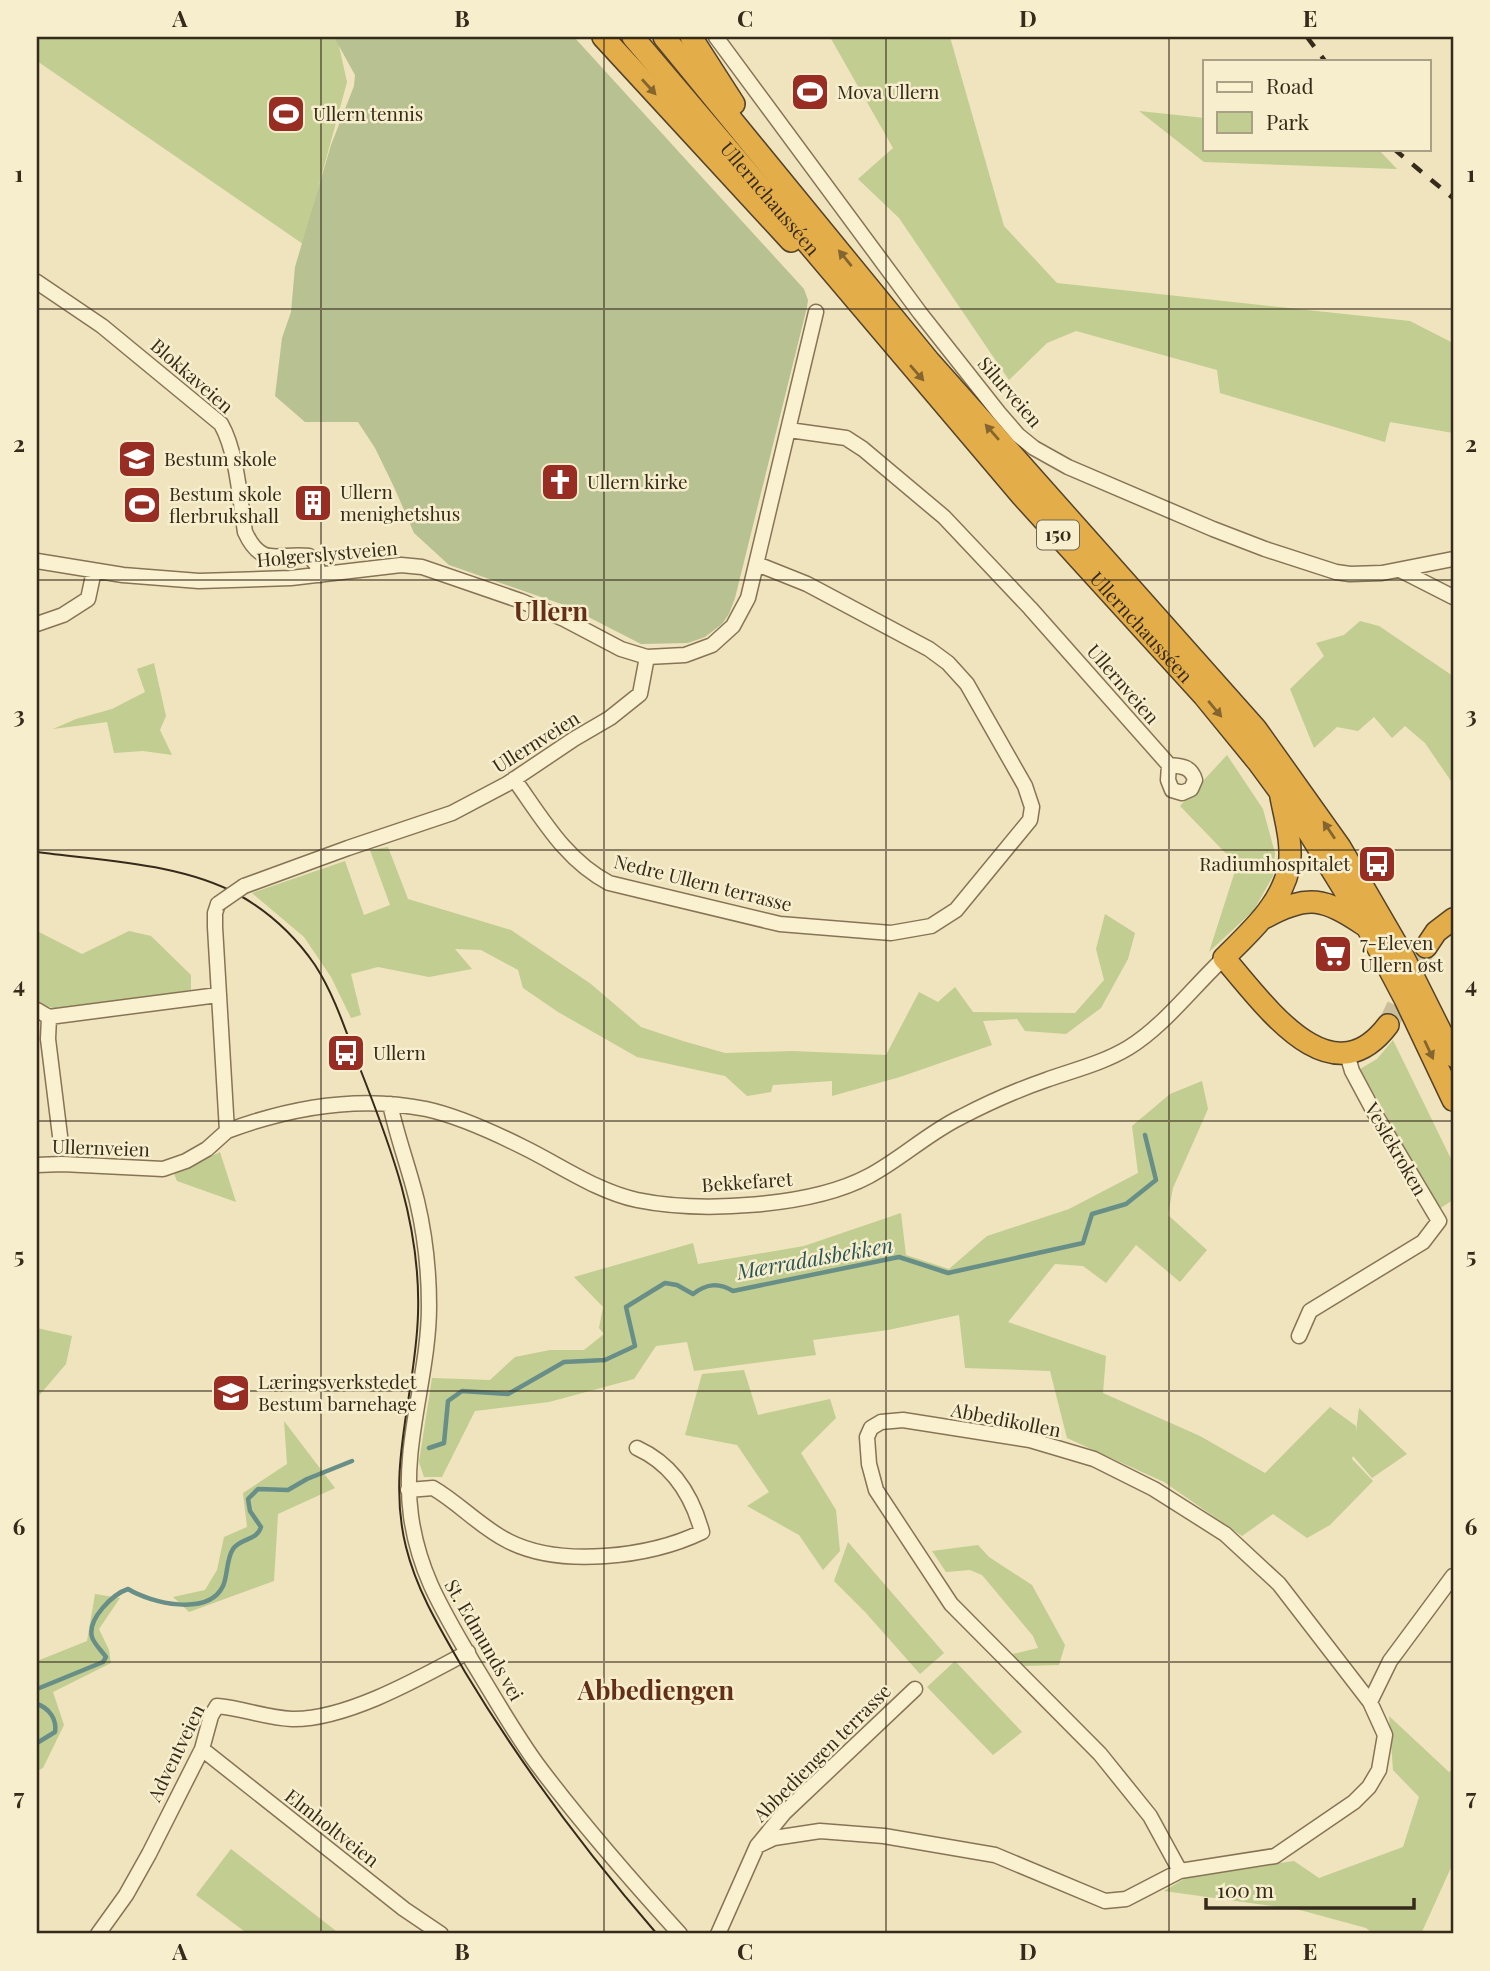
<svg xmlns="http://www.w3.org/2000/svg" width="1490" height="1971" font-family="'Playfair Display',serif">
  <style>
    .green { fill: #c1cd91 }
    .cemetery { fill: #b7c191 }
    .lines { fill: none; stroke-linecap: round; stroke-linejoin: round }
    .stream { stroke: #688e88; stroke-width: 4.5 }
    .highway-tunnel { stroke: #cabf9d; stroke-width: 21; stroke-dasharray: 21 10; stroke-linecap: butt }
    .minor-casing { stroke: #877456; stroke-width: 17 }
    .highway-casing { stroke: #54422a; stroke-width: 24 }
    .minor { stroke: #faf1d0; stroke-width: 14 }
    .highway { stroke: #e3ad49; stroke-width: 21 }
    .tram { stroke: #362a1b; stroke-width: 2 }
    .rail { stroke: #362a1b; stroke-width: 4.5; stroke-dasharray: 12 12; stroke-linecap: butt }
    .minor-bridge-casing { stroke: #877456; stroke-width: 17; stroke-linecap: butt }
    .minor-bridge { stroke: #faf1d0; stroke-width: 14 }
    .oneway { fill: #846530 }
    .grid { fill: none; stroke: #362a1b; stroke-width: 2; stroke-opacity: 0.55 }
    .labels { text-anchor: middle; stroke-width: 5; stroke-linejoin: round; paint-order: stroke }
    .shield { fill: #f6eecc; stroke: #706550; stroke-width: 2 }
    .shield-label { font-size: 18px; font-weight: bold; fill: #362a1b }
    .poi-label { font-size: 19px; fill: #362a1b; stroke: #f6eecc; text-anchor: start }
    .street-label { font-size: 19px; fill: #362a1b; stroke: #f6eecc }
    .water-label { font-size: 21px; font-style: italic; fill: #295556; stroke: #f6eecc }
    .district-label { font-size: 26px; font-weight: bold; fill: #642f19; stroke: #f6eecc }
    .neatline { fill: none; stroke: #362a1b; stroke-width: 2.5 }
    .grid-label { font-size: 23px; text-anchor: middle; font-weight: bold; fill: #362a1b }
  </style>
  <rect width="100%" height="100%" fill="#efe4bd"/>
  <path class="green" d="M37,37h300l10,45 -44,162 -266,-183z
    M830,37h120l54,189 53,57 353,38 43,22v90l-63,-11 -5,20 -165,-49 -3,-23 -141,-39 -29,12 -38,37 -110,-162 -41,-39 35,-31z
    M1139,111l66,7v31h173l19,20 -193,-7z
    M1360,621l19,5 74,50v108l-28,-41 -20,-17 -13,12 -18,-21 -16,14 -21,-4 -23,21 -24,-59 34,-33 -8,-13 28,-8z
    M154,663l12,53 -6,14 12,25 -29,-4 -29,2 -7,-31 -54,7 23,-10 36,-10 33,-17 -8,-23z
    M1227,755l36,54 12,44 -2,23 -19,34 -45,42 28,-87 -57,-59z
    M388,847l20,52 103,31 80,54 50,43 42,14 42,12 67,-2 94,4 33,-63 19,10 17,-15 18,25 102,1 29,-33 -8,-31 9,-35 30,19 -7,26 -27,49 -35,26 -41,-3 -8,-12 -34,2 9,24 -92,32 -68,19v-15l-59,4 -2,7 -24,4 -22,-20 -88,-19 -79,-45 -35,-24 -5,-18 -37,-20 -26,-1 17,20 -43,8 -51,-10 -27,7 10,41 -10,3 -20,-41 -27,-40 -52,-44 93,-32 19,54 26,-10 -20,-55z
    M37,931l45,23 47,-23 22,5 40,39v15l-126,21 -28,-7z
    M1393,1040l60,123v37l-14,9 -79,-140 17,-10z
    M1202,1081l6,28 -35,79 -5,27 39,35 -27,32 -44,-37 -30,38 -23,-17 -28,-2 -47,58 98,34 -3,37 97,43 65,37 65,-66 26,19v6l3,-24 48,46 -35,24 -19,-22 -1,3 21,22 -43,44 -23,13 -34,-24 -31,22 -78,-54 -97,-44 -17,-67 -85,-3 -6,-53 -71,15 -75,10 3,15 -122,16 -7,-29 -31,4 -22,33 -85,23 -74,9 -33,66h-18l-5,-15 13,-84 58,2 25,-23 35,-7h34l20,-16 -5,-6 4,-21 -29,-30 119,-34 5,21 106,-18 97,-33 5,42 43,14 38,-33 82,-27 69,-36 -6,-47 38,-32z
    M220,1152l16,50 -59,-21 -3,-7z
    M37,1328l35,8 -6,28 -29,34z
    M744,1370l14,45 72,-16 6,19 -35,35 35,57 4,41 -17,19 -24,-35 -52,-29 22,-14 -32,-47 -52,-10 17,-61z
    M284,1421l51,67 -57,26 -4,67 -85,31 -16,-15 32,-7 12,-20 7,-33 23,-10 -4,-34 44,-29z
    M848,1542l96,111 -24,21 -54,-61 -32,-32z
    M978,1545l11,12 43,28 33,60 -6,20 -36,1 -15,-11 30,-7 -5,-12 -51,-61 -12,-5 -24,2 -14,-21z
    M95,1594l25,4 -21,31 10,21 2,13 -58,29 11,33 -21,43 -6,3v-110l50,-20z
    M955,1661l67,71 -29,23 -66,-68z
    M1389,1716l60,56 4,-3v94l-32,71h-47l-8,-6 -66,-18 -136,-19 25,-15 105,-15 25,17 84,-31 16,-50 -26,-27z
    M231,1849l109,85h-92l-52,-39z"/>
  <path class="cemetery" d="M334,37h240l230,252 4,11 -1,7 -72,291 -6,16 -7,10 -17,13 -17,6 -47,1 -74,-38 -118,-41 -35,-32 -20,-46 -19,-39 -17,-26h-53l-30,-26 7,-58 9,-26 4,-45 36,-122 23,-59 1,-11z"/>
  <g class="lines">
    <path class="stream" d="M429,1448l15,-5 4,-42 14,-10 46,3 56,-32 41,-2 30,-14 -9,-39 39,-24 12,2 16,9c13,-10 25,-12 40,-3l166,-34 49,16 135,-30 9,-29 34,-10 30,-24 -11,-45
      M37,1689l66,-27 3,-5c-4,-6 -12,-13 -14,-20 -5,-18 21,-43 36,-48 23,14 80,28 95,-3 5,-11 3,-26 10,-37 7,-11 24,-8 28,-22l-11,-16 -2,-12 10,-10 30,1 19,-11 45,-18
      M37,1704c12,4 20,15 18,28l-18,11"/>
    <path class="highway-tunnel" d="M1388,1025l38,-78"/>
    <defs>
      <path id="minor" d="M716,37l204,276 79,100 19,22 16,13 34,19 145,62 52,20 71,23 14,2 32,-1 71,-14
        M37,282l65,44 119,98c16,28 19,76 24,108 17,37 33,20 64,24l7,8 4,11
        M789,430l57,8 17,11 81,68 86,91 139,157c12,1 22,1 26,15l-4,9 -9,4 -10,-3 -4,-10 1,-15
        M37,561l86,14 76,6 92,-3 110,-13 21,2 99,34 43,18 57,30 26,8 38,-2 27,-10 21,-19 15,-28 68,-286
        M1400,570l53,27
        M37,624l26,-9 25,-16 6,-28
        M514,779c28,39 51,81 95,104l171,41 111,9 40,-7 25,-16 74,-90 2,-13 -7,-21 -58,-102 -19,-21 -19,-14 -122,-65 -50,-20
        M244,886l104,-38 104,-35 55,-29 67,-45 36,-21 30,-24 7,-37
        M37,1010l12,7 169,-22
        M49,1017l-1,22 13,105
        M390,1104c7,33 19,64 27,97 8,34 12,70 12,105 0,70 -28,139 -18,210 8,58 33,96 61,145 21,34 41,70 65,103 44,59 93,115 143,170
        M227,1131c64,-24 131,-36 199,-22 32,7 67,23 97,38 37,18 73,44 114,53 64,13 174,7 232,-24 32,-17 59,-43 92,-59 27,-14 56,-27 85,-37 28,-10 57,-17 82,-32 35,-21 66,-62 96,-90
        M37,1165l25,-1 101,5 23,-8 21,-12 20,-18 -12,-204v-14l3,-9
        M1299,1336l11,-25 113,-69 16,-21 -65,-109 -22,-41 -5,-17
        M903,1420l127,20 64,19 60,30 71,45 54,50 91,118 15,33 -6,35 -10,17 -15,15 -79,54 -95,15 -30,-55 -50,-62 -149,-150 -75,-114 -7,-26 -2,-27 4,-9 10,-6z
        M408,1490l25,-2c26,15 47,39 75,53 53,27 142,16 194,-9 -10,-37 -30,-68 -65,-84
        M1370,1702l20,-41 63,-85
        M202,1749l202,160 37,25
        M757,1846l17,-8 46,-7 64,5 111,19 110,46 21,-2 54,-28
        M98,1934l28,-39 23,-41 53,-105 9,-33 6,-10c25,2 49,12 75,13 54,1 128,-41 176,-67
        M718,1934l39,-88 27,-33 131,-124"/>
      <g id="highway">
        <path d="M603,37l188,204"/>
        <path id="s1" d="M633,37l389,459 182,200 54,66 45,61 64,104 38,72 48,101"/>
        <path d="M664,37l265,324 327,368 84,118 61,105 52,104"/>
        <path d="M691,37l43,67"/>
        <path d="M1281,797c4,21 12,48 8,70 -8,38 -38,64 -65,91 39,44 106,144 164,67"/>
        <path d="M1266,917c42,-23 59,-19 98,8"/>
        <path d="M1426,947l10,-15 17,-13"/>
      </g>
    </defs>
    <use href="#minor" class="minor-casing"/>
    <use href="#highway" class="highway-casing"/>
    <use href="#minor" class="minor"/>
    <use href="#highway" class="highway"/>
    <path class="tram" d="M37,852c65,9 144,11 202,43 30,17 56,41 76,70 20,31 31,67 44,101 32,81 62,159 59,248 -2,78 -32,154 -12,233 11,45 36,85 59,125 56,93 121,180 192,262"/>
    <path class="rail" d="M1307,37l18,24
      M1394,149l59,49"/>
    <defs>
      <path id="minor-bridge" d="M218,904l26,-18"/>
    </defs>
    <use href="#minor-bridge" class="minor-bridge-casing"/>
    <use href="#minor-bridge" class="minor-bridge"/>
  </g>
  <defs><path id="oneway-solid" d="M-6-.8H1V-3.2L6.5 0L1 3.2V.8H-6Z" transform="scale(1.75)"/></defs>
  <g class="oneway">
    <use href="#oneway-solid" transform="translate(649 87) rotate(48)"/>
    <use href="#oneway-solid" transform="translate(845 258) rotate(-129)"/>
    <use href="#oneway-solid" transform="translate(917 373) rotate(49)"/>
    <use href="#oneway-solid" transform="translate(992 432) rotate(-131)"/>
    <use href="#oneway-solid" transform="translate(1215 709) rotate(50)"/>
    <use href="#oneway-solid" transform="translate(1329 830) rotate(-124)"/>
    <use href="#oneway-solid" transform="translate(1429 1050) rotate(65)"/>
  </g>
  <path class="grid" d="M321,37v1897M604,37v1897M886,37v1897M1169,37v1897M37,309h1416M37,580h1416M37,850h1416M37,1121h1416M37,1391h1416M37,1662h1416"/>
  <defs>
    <symbol id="stadium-square" viewBox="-11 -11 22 22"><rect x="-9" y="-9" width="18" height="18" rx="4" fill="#982d24" stroke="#f6eecc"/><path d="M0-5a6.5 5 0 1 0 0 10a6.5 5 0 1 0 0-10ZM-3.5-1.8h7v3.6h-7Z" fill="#fff"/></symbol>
    <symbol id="school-square" viewBox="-11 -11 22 22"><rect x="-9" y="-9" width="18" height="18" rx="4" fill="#982d24" stroke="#f6eecc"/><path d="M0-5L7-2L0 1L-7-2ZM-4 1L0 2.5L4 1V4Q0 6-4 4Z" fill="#fff"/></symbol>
    <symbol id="church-square" viewBox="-11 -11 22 22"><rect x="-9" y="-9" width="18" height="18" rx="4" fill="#982d24" stroke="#f6eecc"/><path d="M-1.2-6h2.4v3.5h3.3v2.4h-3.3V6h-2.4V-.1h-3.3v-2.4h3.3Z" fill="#fff"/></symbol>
    <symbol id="building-square" viewBox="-11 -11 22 22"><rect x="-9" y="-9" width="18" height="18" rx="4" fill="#982d24" stroke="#f6eecc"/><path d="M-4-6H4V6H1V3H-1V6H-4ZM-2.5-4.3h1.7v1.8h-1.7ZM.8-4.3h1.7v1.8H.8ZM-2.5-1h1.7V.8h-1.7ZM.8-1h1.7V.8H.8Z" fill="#fff"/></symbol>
    <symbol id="bus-square" viewBox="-11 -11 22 22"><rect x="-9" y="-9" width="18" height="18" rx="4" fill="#982d24" stroke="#f6eecc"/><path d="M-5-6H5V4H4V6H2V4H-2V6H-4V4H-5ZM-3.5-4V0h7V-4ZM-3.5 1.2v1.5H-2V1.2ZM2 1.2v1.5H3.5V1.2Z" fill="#fff"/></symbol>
    <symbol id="supermarket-square" viewBox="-11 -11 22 22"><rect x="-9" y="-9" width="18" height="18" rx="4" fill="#982d24" stroke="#f6eecc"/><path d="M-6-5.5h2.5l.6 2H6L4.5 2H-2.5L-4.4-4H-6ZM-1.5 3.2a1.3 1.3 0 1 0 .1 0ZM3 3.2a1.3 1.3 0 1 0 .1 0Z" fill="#fff"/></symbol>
  </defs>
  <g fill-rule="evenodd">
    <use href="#stadium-square" x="788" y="70" width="44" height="44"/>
    <use href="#stadium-square" x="264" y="92" width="44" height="44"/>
    <use href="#school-square" x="115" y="437" width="44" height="44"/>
    <use href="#church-square" x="538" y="460" width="44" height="44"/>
    <use href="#building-square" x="291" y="481" width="44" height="44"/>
    <use href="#stadium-square" x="120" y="483" width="44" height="44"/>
    <use href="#bus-square" x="1355" y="842" width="44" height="44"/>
    <use href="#supermarket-square" x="1311" y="932" width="44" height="44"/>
    <use href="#bus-square" x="324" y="1031" width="44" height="44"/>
    <use href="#school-square" x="209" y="1371" width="44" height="44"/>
  </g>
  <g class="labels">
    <rect class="shield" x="1037" y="520.5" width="42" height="29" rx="5"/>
    <g class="shield-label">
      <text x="1058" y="541">150</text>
    </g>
    <g class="poi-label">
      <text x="837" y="99">Mova Ullern</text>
      <text x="313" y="121">Ullern tennis</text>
      <text x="164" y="466">Bestum skole</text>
      <text x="587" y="489">Ullern kirke</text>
      <text x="340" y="499">Ullern<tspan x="340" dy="22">menighetshus</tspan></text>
      <text x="169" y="501">Bestum skole<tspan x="169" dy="22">flerbrukshall</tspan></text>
      <text x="1350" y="871" text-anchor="end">Radiumhospitalet</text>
      <text x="1360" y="950">7-Eleven<tspan x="1360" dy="22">Ullern øst</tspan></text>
      <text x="373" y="1060">Ullern</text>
      <text x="258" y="1389">Læringsverkstedet<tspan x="258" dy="22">Bestum barnehage</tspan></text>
    </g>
    <g class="street-label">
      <text dy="7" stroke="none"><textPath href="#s1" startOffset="212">Ullernchausséen</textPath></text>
      <text transform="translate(192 376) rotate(41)" y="7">Blokkaveien</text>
      <text transform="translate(1010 392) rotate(49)" y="7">Silurveien</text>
      <text transform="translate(327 554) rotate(-5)" y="7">Holgerslystveien</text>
      <text dy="7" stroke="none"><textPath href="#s1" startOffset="779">Ullernchausséen</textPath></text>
      <text transform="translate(1123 684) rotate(49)" y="7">Ullernveien</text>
      <text transform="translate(536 742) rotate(-32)" y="7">Ullernveien</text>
      <text transform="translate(703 883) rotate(14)" y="7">Nedre Ullern terrasse</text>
      <text transform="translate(101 1148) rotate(2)" y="7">Ullernveien</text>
      <text transform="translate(1396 1149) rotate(60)" y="7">Veslekroken</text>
      <text transform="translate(747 1182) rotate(-4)" y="7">Bekkefaret</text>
      <text transform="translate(1006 1420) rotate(11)" y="7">Abbedikollen</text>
      <text transform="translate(484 1640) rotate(60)" y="7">St. Edmunds vei</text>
      <text transform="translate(176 1753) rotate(-64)" y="7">Adventveien</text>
      <text transform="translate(822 1753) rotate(-45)" y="7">Abbediengen terrasse</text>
      <text transform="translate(332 1828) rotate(38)" y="7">Elmholtveien</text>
    </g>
    <g class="water-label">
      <text transform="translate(815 1259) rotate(-10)" y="7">Mærradalsbekken</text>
    </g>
    <g class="district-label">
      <text x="551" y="621">Ullern</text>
      <text x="656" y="1700">Abbediengen</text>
    </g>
  </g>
  <rect width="1490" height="1971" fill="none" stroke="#f6eecc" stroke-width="77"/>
  <rect x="1203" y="60" width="228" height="91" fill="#f6eecc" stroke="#a9a085" stroke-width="2"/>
  <rect x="1217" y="82" width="35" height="10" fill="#faf1d0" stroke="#a9a085" stroke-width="2"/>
  <text x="1266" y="94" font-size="21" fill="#362a1b">Road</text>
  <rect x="1217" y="112" width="35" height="21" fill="#c1cd91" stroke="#a9a085" stroke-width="2"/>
  <text x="1266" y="130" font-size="21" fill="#362a1b">Park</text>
  <path d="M1206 1898v10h208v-10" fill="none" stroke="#362a1b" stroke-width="3.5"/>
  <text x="1217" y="1898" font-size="21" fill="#362a1b" stroke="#f6eecc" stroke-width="5" paint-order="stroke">100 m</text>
  <rect x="38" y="38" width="1414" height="1894" class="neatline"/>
  <g class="grid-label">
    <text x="180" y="27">A</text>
    <text x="462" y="27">B</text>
    <text x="745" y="27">C</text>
    <text x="1028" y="27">D</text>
    <text x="1310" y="27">E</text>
    <text x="19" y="182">1</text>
    <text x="1471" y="182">1</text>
    <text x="19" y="452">2</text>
    <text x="1471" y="452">2</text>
    <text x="19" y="723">3</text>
    <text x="1471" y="723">3</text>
    <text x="19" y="993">4</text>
    <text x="1471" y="993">4</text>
    <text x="19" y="1264">5</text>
    <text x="1471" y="1264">5</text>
    <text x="19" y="1535">6</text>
    <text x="1471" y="1535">6</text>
    <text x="19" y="1805">7</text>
    <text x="1471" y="1805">7</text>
    <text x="180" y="1960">A</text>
    <text x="462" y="1960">B</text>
    <text x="745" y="1960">C</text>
    <text x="1028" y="1960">D</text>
    <text x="1310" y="1960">E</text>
  </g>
</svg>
